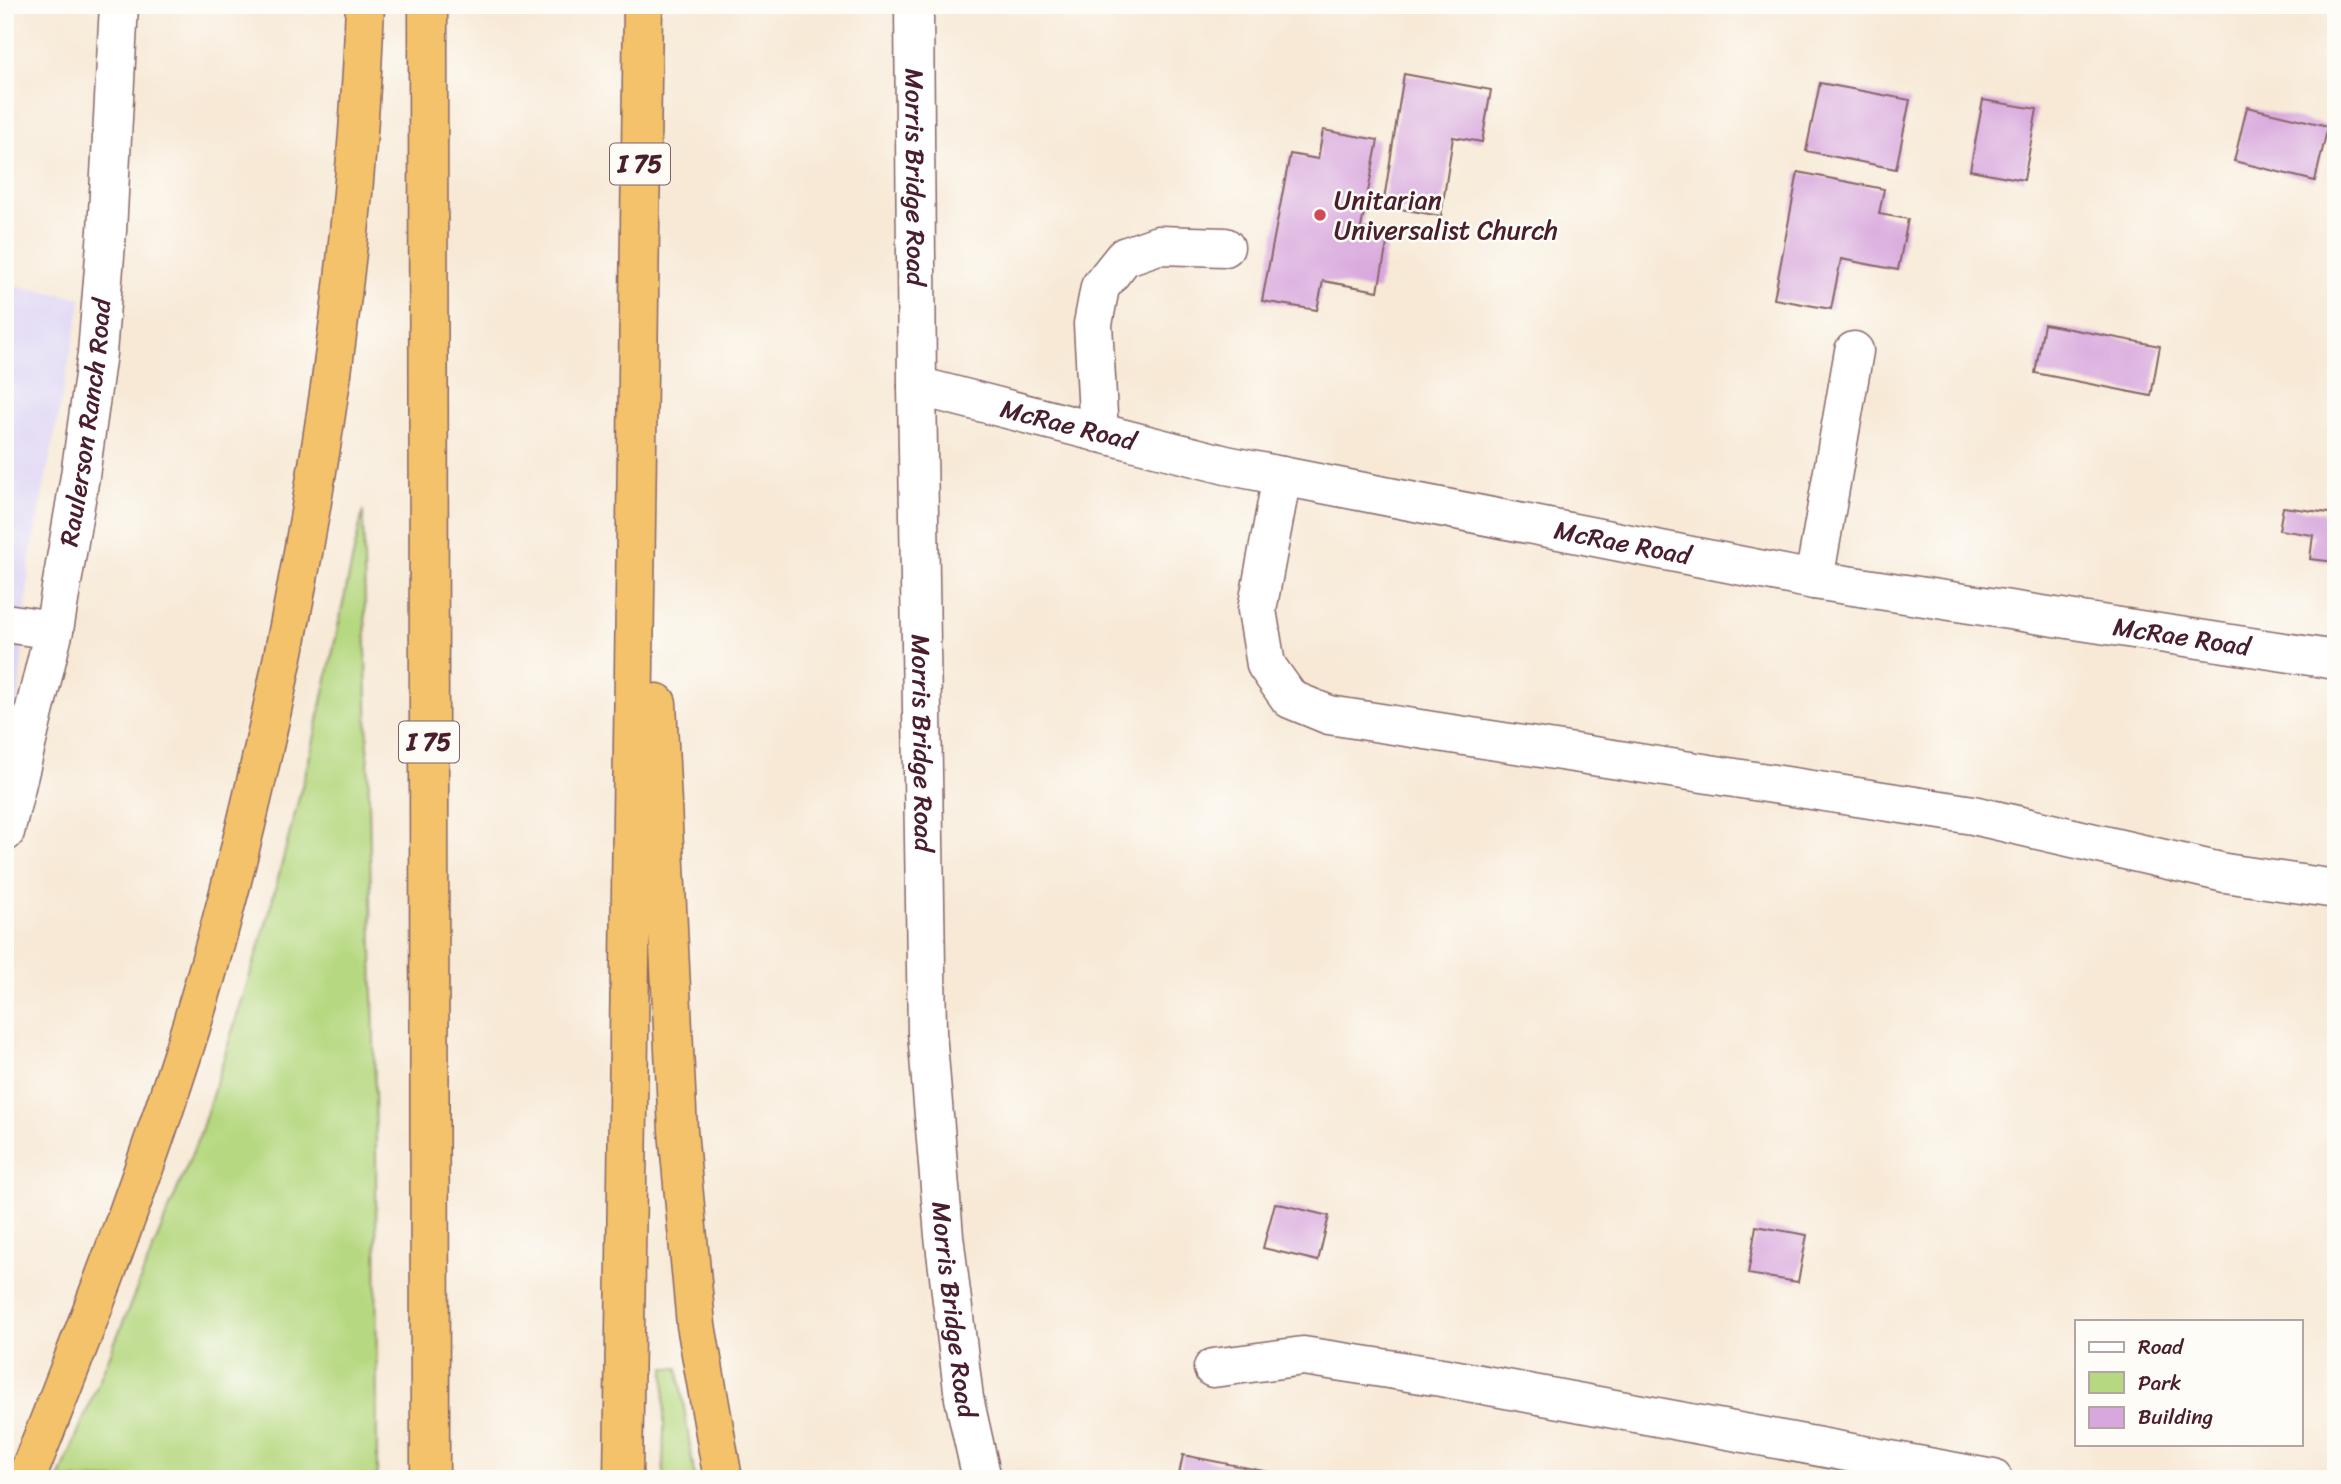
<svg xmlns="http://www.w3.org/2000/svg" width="2341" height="1484" font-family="Sriracha,sans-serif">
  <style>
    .built { fill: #ded5f5 }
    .green { fill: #b6d880; stroke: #807c56; stroke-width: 2 }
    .building { fill: #d8a7dd }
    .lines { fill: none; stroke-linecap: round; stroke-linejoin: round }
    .minor-casing { stroke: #876667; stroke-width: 41 }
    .highway-casing { stroke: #876667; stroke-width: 41 }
    .minor { stroke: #fff; stroke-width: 38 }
    .highway { stroke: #f3c26a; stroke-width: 38 }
    .poi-dot { fill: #d1495b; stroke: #fdfcf7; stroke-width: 2.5 }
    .labels { text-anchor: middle; stroke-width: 5; stroke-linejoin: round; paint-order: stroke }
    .shield { fill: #fdfcf7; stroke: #806168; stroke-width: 2 }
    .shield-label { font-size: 24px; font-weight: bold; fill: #4a1f2b }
    .street-label { font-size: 26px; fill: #4a1f2b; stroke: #fdfcf7 }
    .poi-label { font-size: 26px; fill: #4a1f2b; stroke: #fdfcf7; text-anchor: start }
  </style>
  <rect width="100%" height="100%" fill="#fdfcf7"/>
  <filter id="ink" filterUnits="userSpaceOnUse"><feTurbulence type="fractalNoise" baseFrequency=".0143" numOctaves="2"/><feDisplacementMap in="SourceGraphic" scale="14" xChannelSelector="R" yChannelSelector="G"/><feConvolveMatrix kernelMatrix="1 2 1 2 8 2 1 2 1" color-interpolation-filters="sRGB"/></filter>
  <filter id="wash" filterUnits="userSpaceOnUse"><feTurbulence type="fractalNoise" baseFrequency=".00686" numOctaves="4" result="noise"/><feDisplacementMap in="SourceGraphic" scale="28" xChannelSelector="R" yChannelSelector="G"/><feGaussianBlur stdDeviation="1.57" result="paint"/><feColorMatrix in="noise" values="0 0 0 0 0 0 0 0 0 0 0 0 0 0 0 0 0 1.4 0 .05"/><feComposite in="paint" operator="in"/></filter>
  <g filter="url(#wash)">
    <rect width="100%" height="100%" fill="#f7e9d6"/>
    <path class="built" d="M5,284l77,14 -52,259 -12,148 -13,50z"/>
    <path class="green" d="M363,510l13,631 1,338h-318l141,-345 66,-210 47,-180z
      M665,1368h13l17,111h-32z"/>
    <g id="blocks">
      <path class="building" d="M1404,74l87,16 -9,52 -29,-5 -12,79 -58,-10z
        M1820,83l90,17 -14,69 -90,-18z
        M1983,100l54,9 -13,71 -54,-10z
        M2247,107l81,19 -13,55 -81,-20z
        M1323,130l55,10 -17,88 28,5 -11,58 -55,-10 -6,29 -55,-9 28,-147 28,5z
        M1798,172l86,17 -5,25 29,5 -10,51 -57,-11 -10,50 -57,-10z
        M2044,324l116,22 -9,50 -116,-23z
        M2283,507l53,7v48l-26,-3 3,-24 -34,-5z
        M1275,1203l54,13 -11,45 -55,-13z
        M1756,1226l51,9 -9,47 -50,-8z
        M1183,1455l101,20v4h-106z"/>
    </g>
  </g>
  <g filter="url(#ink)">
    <use href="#blocks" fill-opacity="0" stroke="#876667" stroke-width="2"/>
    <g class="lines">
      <defs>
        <g id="minor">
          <path id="s1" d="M914,5l3,381 10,646 17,204 20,162 18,81"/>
          <path id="s2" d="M917,386l309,79 588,115 522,80"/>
          <path d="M1099,433l-6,-109 7,-37 24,-30 34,-12 67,2"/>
          <path d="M1282,476l-25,134 9,55 24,34 39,16 644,100 252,58 111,16"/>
          <path d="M1814,580l40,-229"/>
          <path d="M5,623l49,7"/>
          <path id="s3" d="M5,832l49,-202 26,-154 17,-123 10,-122 12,-226"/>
          <path d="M1213,1368l90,-12 138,21 552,102"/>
        </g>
        <path id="highway" d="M428,5l2,1474
          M657,703l21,428 18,194 27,154
          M26,1479c60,-149 117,-299 165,-452 42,-137 74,-276 101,-416 39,-200 66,-402 73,-606
          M623,1479l20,-1474"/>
      </defs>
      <use href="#minor" class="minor-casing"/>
      <use href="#highway" class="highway-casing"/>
      <use href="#minor" class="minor"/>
      <use href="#highway" class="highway"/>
    </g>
  </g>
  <circle class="poi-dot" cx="1320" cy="215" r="7"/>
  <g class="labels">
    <g class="shield">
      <rect x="610" y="143.5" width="60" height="41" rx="5"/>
      <rect x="399" y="721.5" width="60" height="41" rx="5"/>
    </g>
    <g class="shield-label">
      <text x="640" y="172">I 75</text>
      <text x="429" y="750">I 75</text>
    </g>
    <g class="street-label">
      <text dy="9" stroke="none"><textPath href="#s1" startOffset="172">Morris Bridge Road</textPath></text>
      <text dy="9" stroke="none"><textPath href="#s3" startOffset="418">Raulerson Ranch Road</textPath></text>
      <text dy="9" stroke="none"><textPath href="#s2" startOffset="156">McRae Road</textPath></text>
      <text dy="9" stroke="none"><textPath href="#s2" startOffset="723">McRae Road</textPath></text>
      <text dy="9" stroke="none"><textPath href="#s2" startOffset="1290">McRae Road</textPath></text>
      <text dy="9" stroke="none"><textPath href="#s1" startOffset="738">Morris Bridge Road</textPath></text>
      <text dy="9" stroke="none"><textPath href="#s1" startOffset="1306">Morris Bridge Road</textPath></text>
    </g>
    <g class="poi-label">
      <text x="1334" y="209">Unitarian<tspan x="1334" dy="30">Universalist Church</tspan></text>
    </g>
  </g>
  <rect width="2341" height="1484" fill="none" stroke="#fdfcf7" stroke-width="28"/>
  <rect x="2075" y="1320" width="228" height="126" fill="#fdfcf7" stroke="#b5a4a5" stroke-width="2"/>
  <rect x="2089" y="1342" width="35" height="10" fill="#ffffff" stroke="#b5a4a5" stroke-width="2"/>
  <text x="2138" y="1354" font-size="21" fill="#4a1f2b">Road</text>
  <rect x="2089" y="1372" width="35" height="21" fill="#b6d880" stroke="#b5a4a5" stroke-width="2"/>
  <text x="2138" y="1390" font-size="21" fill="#4a1f2b">Park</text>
  <rect x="2089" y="1407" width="35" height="21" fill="#d8a7dd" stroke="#b5a4a5" stroke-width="2"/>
  <text x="2138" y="1424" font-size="21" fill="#4a1f2b">Building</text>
</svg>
